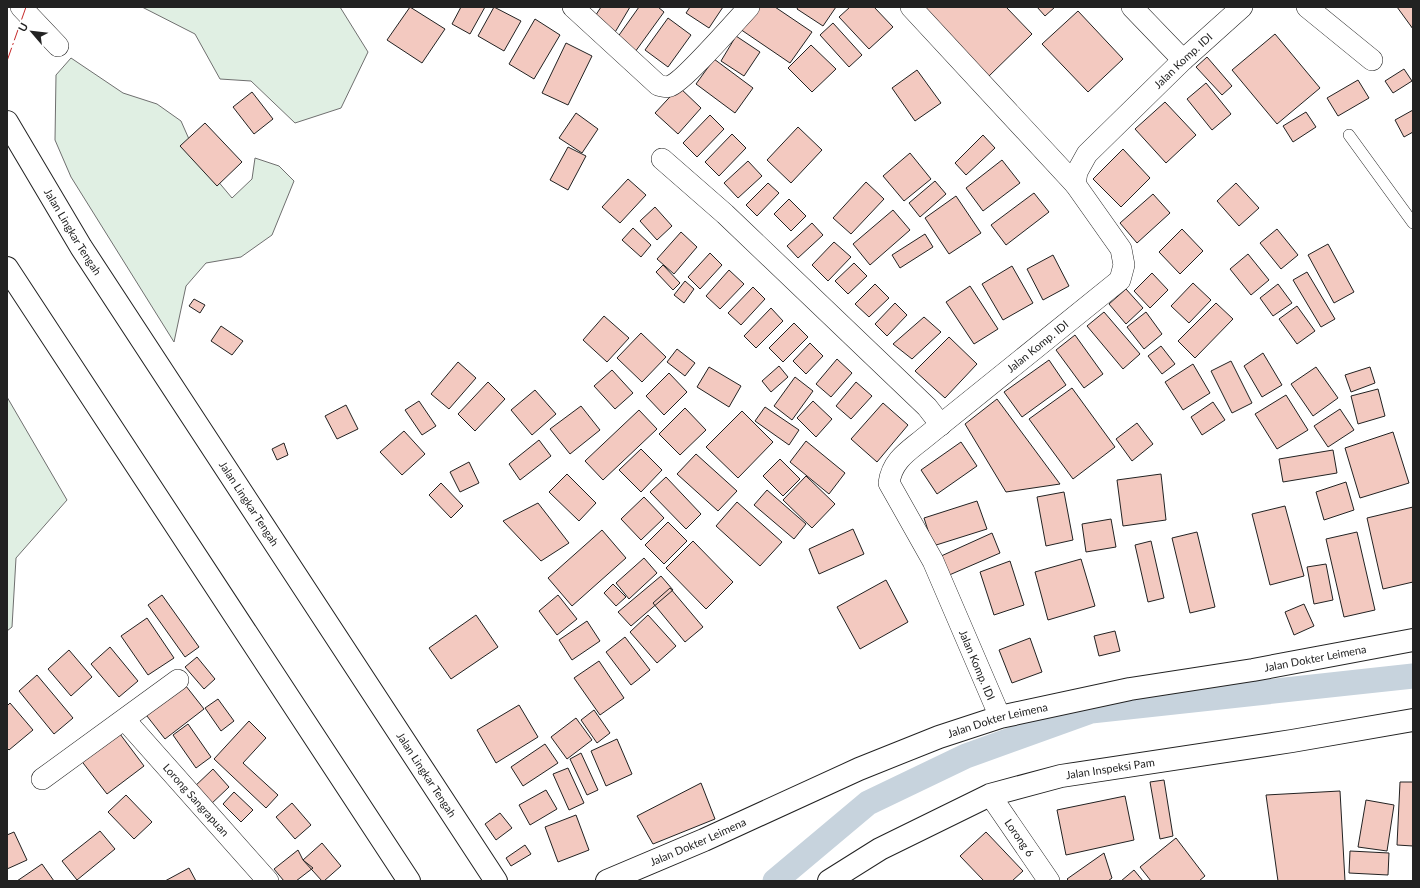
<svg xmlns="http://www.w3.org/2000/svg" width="1420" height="888" font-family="Lato,sans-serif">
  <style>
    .green { fill: #e0efe3; stroke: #6f6f6f }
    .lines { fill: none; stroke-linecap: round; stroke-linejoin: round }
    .canal { stroke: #c7d3dd; stroke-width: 25 }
    .building { fill: #f3c9c0; stroke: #222 }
    .service-casing { stroke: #222; stroke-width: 12 }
    .minor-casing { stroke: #222; stroke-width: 22 }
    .secondary-casing { stroke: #222; stroke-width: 24 }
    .primary-casing { stroke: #222; stroke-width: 24 }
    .service { stroke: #fff; stroke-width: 11 }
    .minor { stroke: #fff; stroke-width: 21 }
    .secondary { stroke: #fff; stroke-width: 22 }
    .primary { stroke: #fff; stroke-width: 22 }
    .power { stroke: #c62828; stroke-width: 1; stroke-dasharray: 14 3 2 3; stroke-linecap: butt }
    .labels { text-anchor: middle; stroke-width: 3; stroke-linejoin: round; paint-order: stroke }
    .street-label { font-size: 11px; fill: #222; stroke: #fff }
  </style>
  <rect width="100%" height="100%" fill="#fff"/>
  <path class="green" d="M142,7h198l28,45 -27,56 -46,15 -44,-42 -31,-2 -25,-45z
    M71,58l52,35 34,11 24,17 15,34 36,43 20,-19 3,-21 24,8 15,15 -22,54 -31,22 -35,6 -20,23 -12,56 -103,-165 -16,-37 1,-65z
    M7,397l60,103 -51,58 -4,69 -5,4z"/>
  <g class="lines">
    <path class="canal" d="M775,881l93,-78 98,-47 125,-45 322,-35"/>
  </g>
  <path class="building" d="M410,7l35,22 -23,34 -35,-23z
    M461,7h24l-15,27 -18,-10z
    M494,7l27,14 -17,30 -26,-15z
    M601,7h29l-16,27 -22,-13z
    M639,7h19l6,5 -29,40 -18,-14z
    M690,7h33l-14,21 -23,-15z
    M755,7h20l37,25 -22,31 -50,-34z
    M798,7h38l-13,19 -26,-17z
    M850,7h24l19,20 -24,22 -30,-32z
    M925,7h81l26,27 -44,43z
    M1037,7h18l-10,9z
    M1397,7h16v22z
    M1078,11l45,48 -35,33 -46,-48z
    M668,18l23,17 -23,32 -23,-17z
    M535,19l25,16 -26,44 -25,-15z
    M833,23l29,32 -13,12 -29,-32z
    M1275,34l45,54 -43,36 -45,-54z
    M736,36l24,16 -16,24 -23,-15z
    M566,43l26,13 -24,49 -26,-12z
    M811,45l25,24 -24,23 -24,-24z
    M1207,57l25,29 -10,9 -26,-28z
    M714,59l39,29 -18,25 -39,-29z
    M1404,69l8,12 -19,12 -8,-12z
    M917,70l24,33 -26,18 -23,-33z
    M1358,80l11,18 -31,18 -11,-18z
    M1206,83l25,31 -19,16 -25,-31z
    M679,87l22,21 -23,26 -23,-21z
    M252,92l21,27 -19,15 -21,-27z
    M1165,102l31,33 -30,28 -31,-34z
    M1413,110v22l-9,5 -9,-17z
    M1306,112l10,15 -23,15 -10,-16z
    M576,113l22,16 -16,24 -23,-15z
    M710,115l14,14 -27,28 -14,-14z
    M205,123l37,39 -25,24 -37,-40z
    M798,127l24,23 -31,33 -24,-23z
    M732,134l14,14 -27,28 -14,-14z
    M983,135l12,13 -29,27 -11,-12z
    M568,147l18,9 -18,34 -18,-10z
    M1123,149l27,29 -29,29 -28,-28z
    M910,153l21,26 -27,22 -21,-25z
    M1002,160l18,23 -37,28 -17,-23z
    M748,161l14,15 -24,22 -14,-15z
    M628,179l18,16 -26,28 -18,-16z
    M935,181l11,13 -26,23 -11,-14z
    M866,182l18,17 -33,35 -18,-16z
    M768,183l11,10 -22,23 -11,-11z
    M1236,183l23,25 -20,18 -22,-25z
    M1034,193l15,19 -43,33 -15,-20z
    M1153,194l17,19 -33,30 -17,-20z
    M956,196l25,37 -32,21 -24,-36z
    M789,199l17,17 -15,15 -17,-17z
    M655,207l17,19 -15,14 -17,-19z
    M893,210l17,20 -40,35 -17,-21z
    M812,223l11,12 -25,23 -11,-12z
    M633,228l18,17 -10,12 -19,-17z
    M1182,229l21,22 -23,23 -21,-22z
    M1277,229l21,26 -17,14 -21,-26z
    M681,232l16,15 -23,27 -17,-15z
    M925,234l8,13 -33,21 -8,-13z
    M834,242l17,15 -23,24 -16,-16z
    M1328,244l26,48 -20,11 -26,-48z
    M710,253l12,12 -22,24 -12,-12z
    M1248,254l21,26 -18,15 -21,-26z
    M1053,255l16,31 -26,14 -16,-31z
    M854,263l13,13 -19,18 -13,-13z
    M663,265l17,18 -7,7 -17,-18z
    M1012,266l21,37 -30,17 -21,-36z
    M729,270l15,14 -24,25 -14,-13z
    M1307,272l28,47 -14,8 -28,-47z
    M1152,273l16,17 -18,18 -16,-17z
    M685,281l9,8 -10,14 -10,-8z
    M1193,283l18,17 -22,23 -18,-17z
    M875,284l14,14 -20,19 -14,-13z
    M1278,284l14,19 -19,13 -13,-18z
    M970,286l28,43 -24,15 -28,-42z
    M753,287l12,12 -24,26 -13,-12z
    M1126,289l17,19 -17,16 -17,-20z
    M194,299l11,6 -5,8 -11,-7z
    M895,303l12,12 -20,21 -12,-12z
    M1216,303l17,16 -38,39 -17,-17z
    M1297,306l18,25 -18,13 -18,-25z
    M771,308l12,13 -27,27 -12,-12z
    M1104,312l36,42 -17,15 -36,-43z
    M1146,312l16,22 -18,15 -17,-22z
    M604,316l25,22 -22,24 -24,-22z
    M924,317l17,15 -29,27 -19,-15z
    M794,323l14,14 -25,25 -14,-14z
    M221,326l22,15 -11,14 -21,-14z
    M641,333l25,24 -24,25 -25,-24z
    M1075,335l28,39 -19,14 -28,-38z
    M949,337l28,27 -32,34 -30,-27z
    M810,343l13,13 -17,18 -13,-13z
    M1161,346l14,18 -13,10 -14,-18z
    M677,349l18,14 -10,13 -18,-14z
    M1263,353l19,32 -20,12 -18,-31z
    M837,359l15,14 -21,24 -15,-13z
    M1049,360l17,25 -44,32 -18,-25z
    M1231,361l21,42 -20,10 -21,-42z
    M458,362l18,16 -27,31 -18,-15z
    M1193,364l17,29 -27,17 -18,-28z
    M779,366l9,11 -17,15 -9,-11z
    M709,367l32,19 -12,21 -32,-20z
    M1316,367l22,31 -25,18 -22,-32z
    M1370,367l5,16 -24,9 -6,-17z
    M612,370l21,23 -18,16 -21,-23z
    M669,373l18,19 -23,23 -18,-19z
    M795,377l18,14 -21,29 -18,-14z
    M488,382l17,17 -30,32 -17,-17z
    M856,382l16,14 -21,23 -15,-13z
    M1072,388l43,59 -42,32 -44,-60z
    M1378,389l7,27 -27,8 -7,-28z
    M535,390l21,24 -24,21 -21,-25z
    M1286,395l22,35 -31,19 -22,-35z
    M997,399l63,85 -54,8 -41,-68z
    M419,401l17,25 -14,9 -17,-25z
    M813,401l19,18 -16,18 -19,-19z
    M1213,402l12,18 -23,15 -11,-18z
    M883,403l25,22 -31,37 -26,-23z
    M346,405l12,24 -21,10 -12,-23z
    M581,406l19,24 -30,24 -20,-25z
    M765,407l34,23 -10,15 -34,-24z
    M685,408l21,22 -26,25 -21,-21z
    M1340,409l14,21 -26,17 -14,-21z
    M639,410l18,19 -54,51 -18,-19z
    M742,411l31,31 -35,36 -32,-31z
    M1137,423l16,21 -21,17 -16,-22z
    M404,431l21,23 -23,21 -22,-23z
    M1393,432l16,51 -49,15 -15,-50z
    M539,440l12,16 -31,24 -11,-16z
    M806,441l39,32 -16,21 -39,-32z
    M961,442l16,24 -40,28 -16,-24z
    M284,443l4,12 -11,5 -5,-11z
    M641,449l21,21 -21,22 -22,-22z
    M1333,450l4,23 -54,9 -4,-23z
    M696,454l41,37 -19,20 -41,-37z
    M780,459l20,20 -17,17 -20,-20z
    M469,462l10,21 -19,9 -10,-20z
    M567,474l29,29 -17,18 -30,-29z
    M1161,474l5,46 -43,6 -6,-46z
    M806,476l29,28 -23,24 -29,-28z
    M666,477l35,37 -15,15 -36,-37z
    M1346,482l8,28 -30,10 -8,-28z
    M441,483l22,23 -12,12 -22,-23z
    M767,490l39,34 -12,15 -40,-34z
    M1064,492l9,48 -27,6 -9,-49z
    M644,497l20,21 -23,22 -20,-21z
    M977,501l10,28 -54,17 -9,-28z
    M737,502l45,40 -22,24 -44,-40z
    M538,503l31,40 -28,18 -38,-40z
    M1285,506l19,70 -34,9 -18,-71z
    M1413,507v75l-30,7 -16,-71z
    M1111,519l5,28 -30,5 -4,-28z
    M668,522l19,19 -23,23 -19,-19z
    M853,529l11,25 -45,20 -10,-25z
    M602,530l24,28 -54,48 -24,-28z
    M1197,532l18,75 -25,6 -18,-75z
    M1357,532l18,78 -31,7 -18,-78z
    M992,533l8,20 -53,23 -8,-19z
    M693,541l40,41 -27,27 -40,-41z
    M1151,541l13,57 -16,4 -13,-57z
    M644,558l13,15 -28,26 -13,-16z
    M1081,559l14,47 -47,14 -13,-48z
    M1010,561l14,44 -30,10 -14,-43z
    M1326,564l7,36 -19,4 -7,-37z
    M661,576l12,14 -42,36 -13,-14z
    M886,580l22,42 -48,27 -23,-42z
    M613,584l13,13 -10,9 -12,-13z
    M670,588l33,39 -18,15 -32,-39z
    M162,595l37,52 -14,10 -37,-52z
    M558,595l19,24 -20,16 -18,-24z
    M1304,604l10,22 -20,9 -9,-23z
    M476,615l22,32 -47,32 -22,-31z
    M648,615l28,31 -19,17 -27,-31z
    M147,618l27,40 -26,17 -27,-39z
    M587,621l13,20 -28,19 -13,-20z
    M1115,631l5,20 -21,5 -5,-20z
    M625,637l25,33 -19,15 -25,-33z
    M1030,638l12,34 -30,11 -13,-33z
    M110,647l28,34 -19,16 -28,-33z
    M69,650l23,27 -21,19 -23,-27z
    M197,657l18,22 -11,10 -19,-22z
    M599,661l25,37 -24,17 -26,-37z
    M37,675l36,43 -19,16 -35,-43z
    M182,681l22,28 -39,30 -22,-28z
    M218,699l16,22 -13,10 -16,-23z
    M10,703l23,27 -24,20 -2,-2v-42z
    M519,705l19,32 -42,26 -19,-33z
    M594,710l16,23 -13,10 -16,-23z
    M576,718l16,22 -25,19 -16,-22z
    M249,721l17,17 -23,25 35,32 -12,13 -52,-49z
    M188,724l23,33 -15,11 -23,-33z
    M117,730l27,36 -37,28 -27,-35z
    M617,739l15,35 -26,12 -15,-35z
    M545,744l13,19 -35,23 -12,-19z
    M581,753l17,37 -11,5 -17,-36z
    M568,768l16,35 -15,7 -16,-36z
    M213,769l16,18 -20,19 -16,-18z
    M1164,780l9,56 -13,3 -10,-57z
    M1400,782h13v64l-16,-1z
    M701,783l14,36 -62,25 -16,-28z
    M546,790l11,19 -27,16 -11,-20z
    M1340,791l5,90h-67l-12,-86z
    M234,792l19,18 -12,12 -18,-18z
    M126,795l26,27 -18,17 -26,-27z
    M1125,796l9,44 -68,15 -9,-45z
    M1366,800l28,5 -7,46 -29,-4z
    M292,803l19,22 -16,14 -19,-22z
    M500,813l12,15 -16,12 -11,-16z
    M576,815l13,35 -31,12 -13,-35z
    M100,831l15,18 -38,31 -15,-19z
    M14,832l13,28 -20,9v-34z
    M986,832l37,39 -11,10h-28l-24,-25z
    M1176,838l29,38 -6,5h-48l-11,-14z
    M322,843l19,23 -17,15h-2l-19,-21z
    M525,845l6,9 -20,12 -5,-8z
    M298,850l5,10 10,8 -17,13h-12l-10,-12z
    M1350,851l39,2 -1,22 -39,-2z
    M1104,853l8,25 -4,3h-39l-2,-2z
    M42,864l12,17h-37z
    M189,868l7,13h-31z
    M1134,870l9,11h-22z"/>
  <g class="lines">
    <defs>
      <path id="service" d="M1349,135l64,88"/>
      <g id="minor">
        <path d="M21,7l37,39"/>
        <path d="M573,7l85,78c4,1 8,3 12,1 13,-4 66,-65 79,-79"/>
        <path d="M911,7l164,177"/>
        <path d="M1132,7l51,53"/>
        <path d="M1307,7l65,53"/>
        <path d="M662,159l63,55 202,193 14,18"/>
        <path id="s1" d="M1000,717l-67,-156 -44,-78c3,-22 18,-31 34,-44l197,-159 4,-15 -3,-16 -46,-65 2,-12 10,-18 96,-94 59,-53"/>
        <path id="s2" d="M125,720l143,161"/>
        <path d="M42,779l136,-99"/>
        <path id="s3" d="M990,795l59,86"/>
      </g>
      <g id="secondary">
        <path id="s4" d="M7,122l74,125 415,634"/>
        <path d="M7,268l402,613"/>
      </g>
      <g id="primary">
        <path id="s5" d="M607,881l97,-41 155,-71 80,-32 61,-20 130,-28 123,-19 160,-30"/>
        <path id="s6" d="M829,881l51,-32 110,-54 71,-19 231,-35 121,-21"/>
      </g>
    </defs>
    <use href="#service" class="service-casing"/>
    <use href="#minor" class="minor-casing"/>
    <use href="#secondary" class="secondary-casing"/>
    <use href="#primary" class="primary-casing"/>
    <use href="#service" class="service"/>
    <use href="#minor" class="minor"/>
    <use href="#secondary" class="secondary"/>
    <use href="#primary" class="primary"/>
    <path class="power" d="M7,61l19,-54"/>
  </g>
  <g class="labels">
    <g class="street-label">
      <text dy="4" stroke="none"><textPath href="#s1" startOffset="848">Jalan Komp. IDI</textPath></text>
      <text dy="4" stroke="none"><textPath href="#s4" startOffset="128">Jalan Lingkar Tengah</textPath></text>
      <text dy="4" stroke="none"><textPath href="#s1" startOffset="464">Jalan Komp. IDI</textPath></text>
      <text dy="4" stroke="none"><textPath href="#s4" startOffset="452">Jalan Lingkar Tengah</textPath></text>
      <text dy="4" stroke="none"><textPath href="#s5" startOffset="747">Jalan Dokter Leimena</textPath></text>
      <text transform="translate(977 665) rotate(67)" y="4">Jalan Komp. IDI</text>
      <text dy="4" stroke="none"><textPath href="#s5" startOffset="423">Jalan Dokter Leimena</textPath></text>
      <text dy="4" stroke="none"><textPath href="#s6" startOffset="306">Jalan Inspeksi Pam</textPath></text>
      <text dy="4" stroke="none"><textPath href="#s4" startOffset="776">Jalan Lingkar Tengah</textPath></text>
      <text dy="4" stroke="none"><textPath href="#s2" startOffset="107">Lorong Sangrapuan</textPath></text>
      <text dy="4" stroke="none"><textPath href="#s3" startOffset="52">Lorong 6</textPath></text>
      <text dy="4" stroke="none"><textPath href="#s5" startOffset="99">Jalan Dokter Leimena</textPath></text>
    </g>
  </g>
  <rect width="1420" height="888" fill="none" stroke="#222222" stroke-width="16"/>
  <g transform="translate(32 32) rotate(298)" stroke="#ffffff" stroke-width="3" paint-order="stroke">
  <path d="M0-3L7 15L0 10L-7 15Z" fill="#222222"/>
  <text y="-6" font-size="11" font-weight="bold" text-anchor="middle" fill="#222222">U</text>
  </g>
</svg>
